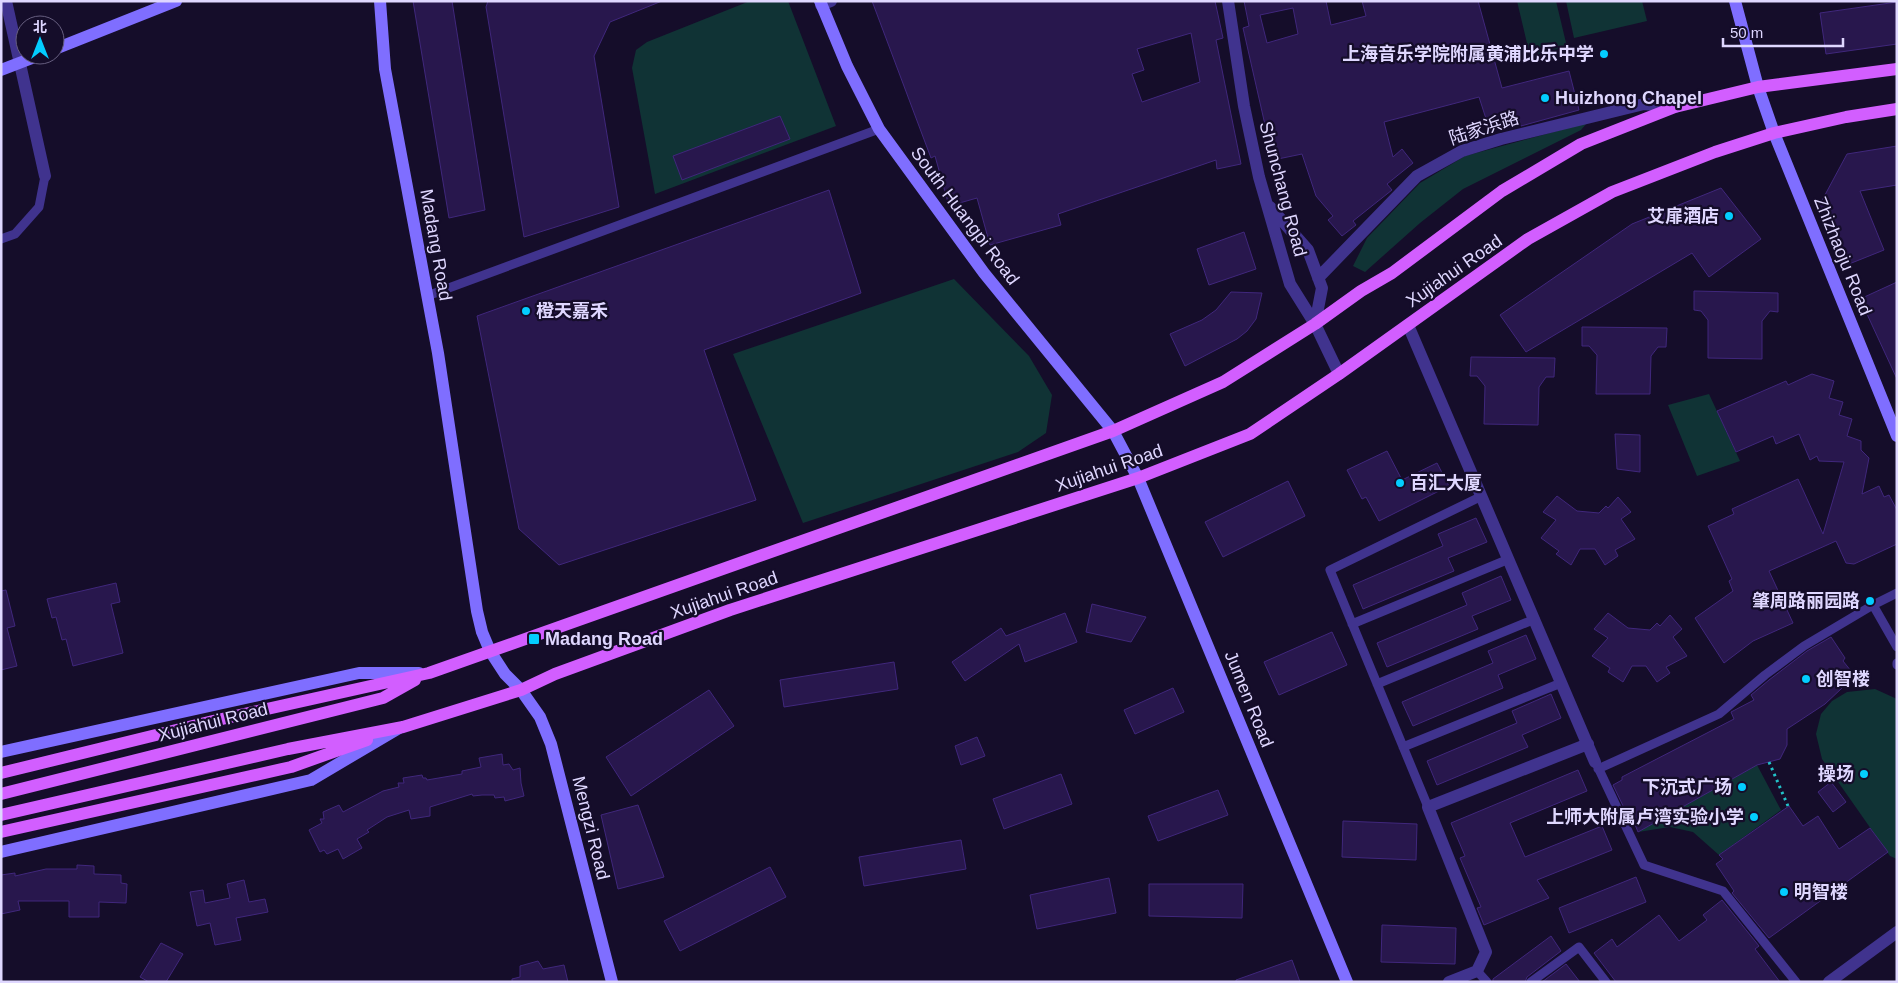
<svg xmlns="http://www.w3.org/2000/svg" width="1898" height="983" font-family="Arial,'Noto Sans SC',sans-serif">
  <style>
    .green { fill: #103335 }
    .building { fill: #28174d; stroke: #40277c; fill-rule: evenodd }
    .lines { fill: none; stroke-linecap: round; stroke-linejoin: round }
    .path { stroke: #22c1c8; stroke-width: 3; stroke-dasharray: 2.5 4; stroke-linecap: butt }
    .lane { stroke: #40338e; stroke-width: 9 }
    .street { stroke: #40338e; stroke-width: 12 }
    .secondary { stroke: #7f6eff; stroke-width: 12 }
    .primary { stroke: #d25eff; stroke-width: 12 }
    .poi-dot { fill: #03cdff; stroke: #150d2a; stroke-width: 2 }
    .labels { text-anchor: middle; stroke-width: 4.5; stroke-linejoin: round; paint-order: stroke }
    .poi-label { font-size: 18px; font-weight: bold; fill: #dfd7ff; stroke: #150d2a; text-anchor: end }
    .street-label { font-size: 18px; fill: #dfd7ff; stroke: #150d2a }
  </style>
  <rect width="100%" height="100%" fill="#150d2a"/>
  <path class="green" d="M750,1h38l48,125 -181,68 -23,-126 4,-18 11,-8z
    M1517,1h39l11,46 -37,9z
    M1566,1h76l5,20 -73,17z
    M1587,123l-6,7 -118,59 -43,34 -55,49 -12,-6 14,-28 53,-55 45,-27z
    M954,279l75,77 23,39 -6,38 -28,19 -215,71 -70,-169z
    M1709,394l31,67 -43,15 -29,-71z
    M1875,689l22,10v160l-7,-3 -68,-97 -6,-25 5,-20 11,-13 15,-9z
    M1757,765l24,45 -62,45 -26,-23 -23,-5 -32,5z"/>
  <path class="building" d="M413,1h39l33,209 -36,8z
    M488,1h174l-52,21 -16,34 25,151 -95,30 -38,-230z
    M872,1h343l8,37 -7,2 25,124 -24,5 -1,-9 -158,54 3,11 -71,20 -13,-47 -28,8 -14,-50 -4,2zM1191,33l9,49 -58,20 -10,-28 12,-4 -7,-21z
    M1244,1h82l5,24 35,-9 -4,-15h116l24,87 67,-17 10,39 -58,16 -2,-7 -30,9 -10,-31 -95,25 9,35 9,-8 11,14 -26,21 5,6 -39,31 3,4 -14,11 -14,-16 5,-4 -17,-20 -14,-42 -29,6 -30,-132 6,-2zM1293,8l5,26 -31,9 -7,-28z
    M1897,2v42l-71,10 -6,-41z
    M780,116l10,23 -108,41 -9,-24z
    M1897,146v39l-37,6 24,59 -40,16 -25,-60 28,-52z
    M1721,188l40,51 -52,38 -17,-24 -166,99 -26,-37 132,-91z
    M829,190l32,103 -157,57 52,150 -197,65 -40,-36 -42,-213z
    M1244,232l12,37 -47,16 -12,-36z
    M1897,282v97l-37,-80z
    M1694,291l84,2v19l-8,-1 -8,10v38l-54,-1v-38l-7,-9 -7,-1z
    M1231,292l31,1 -6,26 -9,12 -10,8 -52,27 -15,-32 32,-14 14,-10z
    M1582,327l85,1 -1,19h-8l-7,9 -1,38h-54l1,-39 -8,-9h-7z
    M1471,357l84,1 -1,19h-8l-7,10 -1,38 -54,-1 1,-38 -8,-10h-7z
    M1812,374l22,7 -5,17 14,4 -4,13 13,4 -5,17 14,5v9l8,8 -7,36 17,-8 5,11 5,-2 8,15v34l-43,20 -8,-1 -10,-22 -67,30 24,52 -40,18 -29,22 -29,-45 38,-27 -4,-10 3,-2 -24,-53 26,-12 -2,-5 66,-30 25,55 21,-72 -25,-1 -2,-5 -7,4 -11,-26 -23,10 -3,-8 -37,16 -19,-41 69,-30 2,4z
    M1615,434l25,1v37l-23,-3z
    M1387,451l15,29 35,-17 12,23 -70,35 -13,-24 -4,2 -15,-29z
    M1288,481l17,35 -82,41 -18,-35z
    M1557,496l20,15 22,2 7,-7 2,2 10,-11 13,15 -10,7 14,20 -20,11 3,6 -13,9 -10,-16h-15l-9,16 -15,-11 3,-3 -18,-13 15,-18 -13,-8z
    M1476,518l11,24 -39,16 6,13 -91,38 -10,-24 90,-39 -5,-12z
    M1501,576l10,24 -39,16 6,13 -91,38 -10,-24 90,-38 -5,-12z
    M116,583l4,19 -9,2 12,49 -50,13 -7,-27 -4,1 -6,-23 -4,1 -5,-19z
    M6,590l9,36 -8,2 10,38 -16,4v-79z
    M1092,604l54,13 -15,25 -45,-10z
    M1065,613l12,29 -52,20 -6,-18 -54,37 -13,-19 49,-34 5,8z
    M1608,613l20,15 22,2 7,-7 3,3 10,-11 12,14 -9,8 14,19 -21,11 4,6 -13,9 -11,-16h-14l-9,16 -15,-10 2,-4 -18,-12 16,-18 -14,-9z
    M1332,632l15,33 -68,30 -15,-33z
    M1526,635l10,24 -38,16 5,13 -90,38 -11,-24 91,-39 -5,-12z
    M1831,637l14,21 -2,3 8,10 -9,17 -17,16 -38,25v16l-7,14 -23,6 -119,67 -9,-22 -3,2 -13,-27 9,-5v-3l112,-58 -3,-7 23,-12 -3,-5 18,-15 38,-29z
    M894,662l4,27 -114,18 -4,-27z
    M1173,688l11,24 -49,22 -11,-24z
    M709,690l25,36 -103,70 -25,-39z
    M1551,694l10,24 -39,17 6,12 -91,38 -10,-24 90,-38 -5,-12z
    M977,737l8,19 -24,9 -6,-19z
    M502,754l1,11 6,-1 4,6 7,-2 1,15 3,13 -19,5 -1,-4 -9,1 -1,-3h-12l-9,1 -1,-2 -42,13v9l-19,3 -2,-9 -22,7 -20,13 2,2 -12,7 5,9 -19,11 -5,-10 -11,5 -3,-4 -4,2 -11,-22 13,-7 -2,-4h4l-1,-7 16,-7 4,7 40,-21 16,-4 -1,-4h6l-1,-5 19,-3 1,3h3l1,2 35,-6v-3l19,-4 -2,-9z
    M1578,770l9,21 -77,32 15,34 77,-31 10,24 -75,30 12,18 -65,27 -7,-17 4,-1 -21,-49 5,-2 -14,-33z
    M1061,774l11,30 -68,25 -11,-30z
    M1831,782l15,20 -13,10 -15,-20z
    M1218,790l10,25 -70,26 -10,-25z
    M638,805l26,72 -46,12 -17,-74z
    M1789,806l14,20 15,-10 21,33 31,-21 18,24 -119,86 -37,-45 2,-2 -18,-27 7,-5 -4,-4z
    M1343,821l74,3 -1,36 -74,-3z
    M961,840l5,29 -102,17 -5,-29z
    M77,865l17,1v8l27,1v8l6,1 -1,19 -27,-1v15h-30v-16h-51l2,9 -19,4v-39l14,-2v3l31,-7h31z
    M770,867l16,30 -106,54 -16,-30z
    M1636,877l10,25 -77,31 -10,-25z
    M1109,878l7,35 -79,16 -7,-34z
    M244,880l5,22 16,-3 3,13 -32,6 5,22 -26,5 -5,-22 -13,3 -7,-34 13,-2 2,13 25,-5 -3,-14z
    M1149,884h94l-1,34 -93,-2z
    M1722,900l37,46 -4,3 25,33h-164l-22,-29 18,-14 5,8 42,-32 20,26 28,-21 -4,-5z
    M1382,925l74,3 -1,36 -74,-2z
    M1551,936l10,15 -34,26 -2,5h-32v-3z
    M161,943l22,11 -17,28h-17l-9,-5z
    M1292,960l8,22h-64v-2z
    M538,961l5,8 21,-4 4,17h-56v-3l8,-2v-11z
    M1566,964l14,18h-38z"/>
  <g class="lines">
    <path class="path" d="M1769,762l19,44"/>
    <path class="lane" d="M1,239l14,-5 24,-27 6,-31
      M427,296l452,-167
      M1897,593l-24,12 24,42
      M1352,624l157,-65
      M1897,663v2
      M1377,684l158,-65
      M1403,747l158,-64
      M1596,763l48,102 79,26 73,91
      M1598,769l121,-55 46,-39 39,-29 69,-41
      M1428,807l-98,-237 152,-74
      M1477,971l10,11
      M1531,982l48,-35 27,35"/>
    <path class="street" d="M6,1l39,175
      M1228,1l16,105 15,71 31,107 25,40 24,50
      M821,5l10,-4
      M1270,207l38,43 14,38 -7,36
      M1318,278l99,-102 45,-25 39,-12 143,-35 31,3
      M1408,325l187,437
      M1449,982l28,-11 9,-19 -58,-145 160,-63
      M1829,982l68,-50"/>
    <path class="secondary" d="M380,1l5,68 53,284 39,258 5,21 8,19 15,23 16,16 19,27 11,27 61,238
      M820,1l27,65 32,63 105,144 129,158 25,47 209,504
      M1735,1l23,86 16,46 123,303
      M55,49l121,-48
      M1,70l39,-15
      M1,752l358,-79h60
      M1,852l310,-72 88,-52"/>
    <path class="primary" d="M1,773l212,-52 216,-48 684,-242 110,-49 92,-58 46,-33 31,-18 110,-82 79,-47 94,-37 83,-20 139,-18
      M1,794l382,-96 32,-18
      M1,815l287,-66 115,-22 118,-37 34,-16 175,-64 408,-132 112,-44 89,-60 189,-135 84,-47 103,-40 59,-19 72,-16 51,-8
      M1,832l290,-65 76,-27"/>
  </g>
  <g class="poi-dot">
    <circle cx="1604" cy="54" r="5"/>
    <circle cx="1545" cy="98" r="5"/>
    <circle cx="1729" cy="216" r="5"/>
    <circle cx="526" cy="311" r="5"/>
    <circle cx="1400" cy="483" r="5"/>
    <circle cx="1870" cy="601" r="5"/>
    <rect x="528" y="633" width="12" height="12" rx="2.5"/>
    <circle cx="1806" cy="679" r="5"/>
    <circle cx="1864" cy="774" r="5"/>
    <circle cx="1742" cy="787" r="5"/>
    <circle cx="1754" cy="817" r="5"/>
    <circle cx="1784" cy="892" r="5"/>
  </g>
  <g class="labels">
    <g class="poi-label">
      <text x="1594" y="60">上海音乐学院附属黄浦比乐中学</text>
      <text x="1555" y="104" text-anchor="start">Huizhong Chapel</text>
      <text x="1719" y="222">艾扉酒店</text>
      <text x="536" y="317" text-anchor="start">橙天嘉禾</text>
      <text x="1410" y="489" text-anchor="start">百汇大厦</text>
      <text x="1860" y="607">肇周路丽园路</text>
      <text x="545" y="645" text-anchor="start">Madang Road</text>
      <text x="1816" y="685" text-anchor="start">创智楼</text>
      <text x="1854" y="780">操场</text>
      <text x="1732" y="793">下沉式广场</text>
      <text x="1744" y="823">上师大附属卢湾实验小学</text>
      <text x="1794" y="898" text-anchor="start">明智楼</text>
    </g>
    <g class="street-label">
      <text transform="translate(1484 128) rotate(-18)" y="6">陆家浜路</text>
      <text transform="translate(1283 189) rotate(75)" y="6">Shunchang Road</text>
      <text transform="translate(965 216) rotate(53)" y="6">South Huangpi Road</text>
      <text transform="translate(436 245) rotate(80)" y="6">Madang Road</text>
      <text transform="translate(1843 256) rotate(68)" y="6">Zhizhaoju Road</text>
      <text transform="translate(1454 271) rotate(-35)" y="6">Xujiahui Road</text>
      <text transform="translate(1109 468) rotate(-19)" y="6">Xujiahui Road</text>
      <text transform="translate(724 595) rotate(-19)" y="6">Xujiahui Road</text>
      <text transform="translate(1249 699) rotate(68)" y="6">Jumen Road</text>
      <text transform="translate(213 722) rotate(-14)" y="6">Xujiahui Road</text>
      <text transform="translate(591 828) rotate(76)" y="6">Mengzi Road</text>
    </g>
  </g>
  <rect width="1898" height="983" fill="none" stroke="#dfd7ff" stroke-width="5"/>
  <g transform="translate(40 40)"><circle r="24" fill="#150d2a" stroke="#665e7f"/>
  <path d="M0-4L9 19L0 12L-9 19Z" fill="#03cdff"/>
  <text y="-8" font-size="14" font-weight="bold" text-anchor="middle" fill="#dfd7ff">北</text>
  </g>
  <path d="M1723 38v8h120v-8" fill="none" stroke="#dfd7ff" stroke-width="2.5"/>
  <text x="1730" y="38" font-size="15" fill="#dfd7ff" stroke="#150d2a" stroke-width="4" paint-order="stroke">50 m</text>
</svg>
